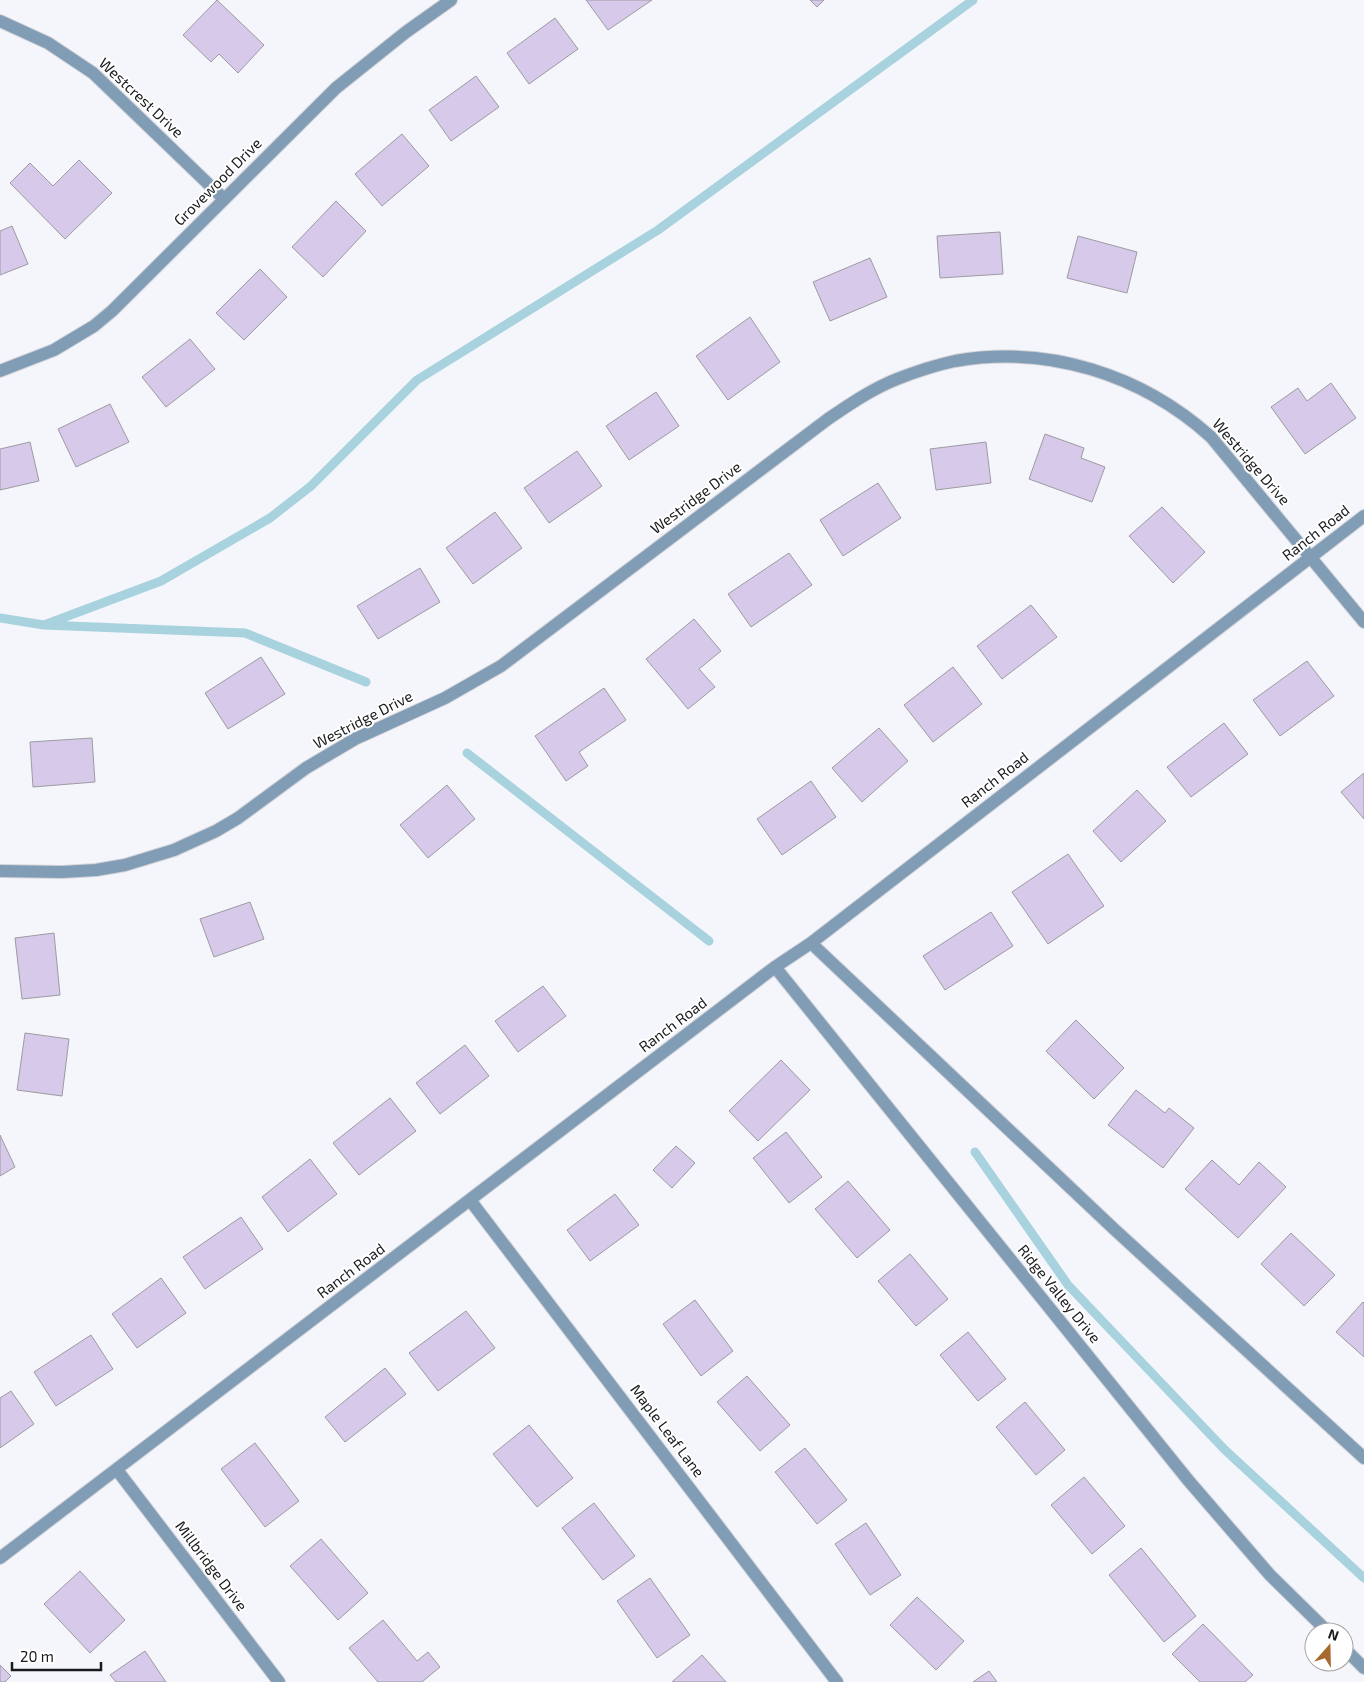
<svg xmlns="http://www.w3.org/2000/svg" width="1364" height="1682" font-family="'Exo 2',sans-serif">
  <style>
    .lines { fill: none; stroke-linecap: round; stroke-linejoin: round }
    .stream { stroke: #a8d2dd; stroke-width: 9 }
    .building { fill: #d6c9e9; stroke: #9d9ba0 }
    .minor-casing { stroke: #d2d3d8; stroke-width: 14 }
    .minor { stroke: #819db6; stroke-width: 12 }
    .labels { text-anchor: middle; stroke-width: 4; stroke-linejoin: round; paint-order: stroke }
    .street-label { font-size: 15px; fill: #191a1c; stroke: #fff }
  </style>
  <rect width="100%" height="100%" fill="#f5f6fc"/>
  <g class="lines">
    <path class="stream" d="M0,618l44,7 201,8 121,49
      M44,625l117,-44 109,-63 41,-32 106,-106 241,-150 315,-230
      M467,753l242,188
      M975,1152l93,133 157,165 139,128"/>
  </g>
  <path class="building" d="M217,0l47,45 -26,28 -19,-19 -8,8 -28,-27z
    M586,0h66l-44,30z
    M810,0h14l-7,7z
    M555,18l23,31 -49,35 -22,-31z
    M476,76l23,31 -48,34 -22,-31z
    M402,134l27,32 -47,40 -27,-32z
    M79,160l33,33 -47,46 -55,-56 20,-20 23,23z
    M336,201l30,30 -43,46 -31,-30z
    M12,226l16,38 -28,11v-44z
    M1000,232l3,42 -63,4 -3,-42z
    M1078,236l59,16 -10,41 -60,-15z
    M870,258l17,39 -57,24 -17,-39z
    M260,269l27,28 -43,43 -28,-27z
    M750,317l30,45 -52,38 -32,-44z
    M190,339l25,30 -49,38 -24,-30z
    M1331,383l25,35 -51,36 -34,-47 27,-19 9,13z
    M656,392l23,34 -50,34 -23,-34z
    M110,404l19,38 -53,25 -18,-38z
    M1045,434l39,14 -3,10 24,9 -13,35 -63,-23z
    M30,442l9,39 -39,9v-41z
    M986,442l5,41 -55,7 -6,-41z
    M577,451l25,35 -53,37 -25,-35z
    M878,483l23,35 -58,38 -23,-36z
    M1162,507l43,45 -32,31 -44,-47z
    M495,512l27,36 -49,36 -27,-36z
    M789,553l23,32 -61,42 -23,-33z
    M420,568l20,34 -62,37 -21,-33z
    M1031,605l26,32 -55,42 -25,-33z
    M694,619l27,32 -22,18 16,18 -27,22 -42,-50z
    M261,657l24,37 -57,35 -23,-36z
    M1307,661l27,35 -54,40 -27,-36z
    M953,667l29,37 -49,38 -29,-37z
    M604,688l22,32 -47,32 9,14 -22,15 -31,-45z
    M1224,723l24,31 -57,43 -24,-30z
    M879,728l29,33 -46,41 -30,-34z
    M92,738l3,44 -62,5 -3,-45z
    M1364,773v46l-23,-27z
    M811,781l25,36 -54,38 -25,-36z
    M447,785l28,34 -47,39 -28,-33z
    M1137,790l29,31 -45,41 -28,-31z
    M1068,854l36,52 -56,38 -36,-52z
    M250,902l14,37 -50,18 -14,-38z
    M991,912l22,34 -68,44 -22,-34z
    M54,933l6,62 -38,4 -7,-61z
    M543,986l23,30 -48,36 -23,-31z
    M1076,1020l48,48 -30,31 -48,-48z
    M25,1033l44,6 -7,57 -45,-6z
    M465,1045l24,31 -49,38 -24,-31z
    M781,1060l29,30 -52,51 -29,-30z
    M1136,1090l29,23 4,-5 25,20 -31,40 -55,-43z
    M390,1098l26,33 -57,44 -26,-32z
    M786,1132l36,45 -33,26 -36,-45z
    M0,1135l15,32 -15,9z
    M676,1146l19,17 -23,25 -19,-18z
    M310,1159l27,35 -49,38 -26,-35z
    M1212,1160l27,25 20,-23 27,25 -48,51 -53,-49z
    M848,1181l42,49 -33,28 -42,-49z
    M615,1194l24,31 -49,36 -23,-31z
    M241,1217l22,32 -58,40 -22,-32z
    M1291,1233l44,42 -31,31 -43,-42z
    M910,1254l38,45 -32,27 -38,-45z
    M161,1278l25,35 -49,35 -25,-34z
    M695,1300l38,51 -32,25 -38,-52z
    M1363,1302l1,1v54l-28,-25z
    M466,1311l29,37 -57,43 -29,-38z
    M968,1332l38,47 -28,22 -38,-46z
    M91,1335l22,34 -57,37 -22,-34z
    M385,1368l21,26 -61,48 -20,-25z
    M747,1376l43,49 -30,26 -43,-49z
    M11,1391l23,33 -34,24v-50z
    M1025,1402l40,48 -29,25 -40,-48z
    M529,1425l44,53 -36,29 -44,-53z
    M255,1443l44,58 -34,26 -44,-58z
    M805,1448l42,52 -30,24 -42,-52z
    M1084,1477l41,49 -33,28 -41,-49z
    M594,1503l41,53 -32,24 -41,-52z
    M866,1523l35,52 -31,20 -35,-51z
    M321,1539l47,54 -30,27 -48,-54z
    M1141,1548l55,68 -32,26 -55,-67z
    M80,1571l45,49 -35,33 -46,-49z
    M650,1578l40,57 -33,23 -40,-57z
    M917,1597l47,44 -28,29 -46,-45z
    M383,1620l34,41 11,-9 12,15 -18,15h-44l-29,-34z
    M1203,1624l50,51 -8,7h-45l-28,-28z
    M145,1651l21,31h-50l-6,-7z
    M702,1655l24,27h-54z
    M0,1665l11,11 -6,6h-5z
    M989,1671l8,11h-24z"/>
  <g class="lines">
    <defs>
      <path id="minor" d="M0,21l48,22 45,30 131,126
        M0,371l54,-21 40,-24 18,-15 224,-223 70,-56 45,-32
        M0,871l62,1 34,-2 29,-5 49,-15 42,-19 22,-13 68,-50 49,-29 90,-41 56,-32 327,-247c22,-15 44,-30 69,-40 18,-7 39,-14 58,-18 93,-16 186,13 256,76l153,185
        M811,943l303,286 250,229
        M775,967l413,513 82,95 58,57
        M470,1200l367,482
        M117,1470l162,212
        M0,1558l775,-591 36,-24 553,-427
        M1344,1648l20,20"/>
    </defs>
    <use href="#minor" class="minor-casing"/>
    <use href="#minor" class="minor"/>
  </g>
  <g class="labels">
    <g class="street-label">
      <text transform="translate(141 98) rotate(43)" y="5">Westcrest Drive</text>
      <text transform="translate(218 182) rotate(-45)" y="5">Grovewood Drive</text>
      <text transform="translate(1251 462) rotate(49)" y="5">Westridge Drive</text>
      <text transform="translate(696 498) rotate(-37)" y="5">Westridge Drive</text>
      <text transform="translate(1316 533) rotate(-38)" y="5">Ranch Road</text>
      <text transform="translate(363 720) rotate(-27)" y="5">Westridge Drive</text>
      <text transform="translate(995 780) rotate(-38)" y="5">Ranch Road</text>
      <text transform="translate(673 1025) rotate(-37)" y="5">Ranch Road</text>
      <text transform="translate(351 1271) rotate(-37)" y="5">Ranch Road</text>
      <text transform="translate(1059 1294) rotate(51)" y="5">Ridge Valley Drive</text>
      <text transform="translate(667 1431) rotate(53)" y="5">Maple Leaf Lane</text>
      <text transform="translate(211 1566) rotate(53)" y="5">Millbridge Drive</text>
    </g>
  </g>
  <g transform="translate(1329 1647) rotate(20)"><circle r="24" fill="#ffffff" stroke="#a3a3a4"/>
  <path d="M0-4L9 19L0 12L-9 19Z" fill="#a76a2e"/>
  <text y="-8" font-size="14" font-weight="bold" text-anchor="middle" fill="#191a1c">N</text>
  </g>
  <path d="M12 1662v8h89v-8" fill="none" stroke="#191a1c" stroke-width="2.5"/>
  <text x="20" y="1662" font-size="15" fill="#191a1c" stroke="#ffffff" stroke-width="4" paint-order="stroke">20 m</text>
</svg>
